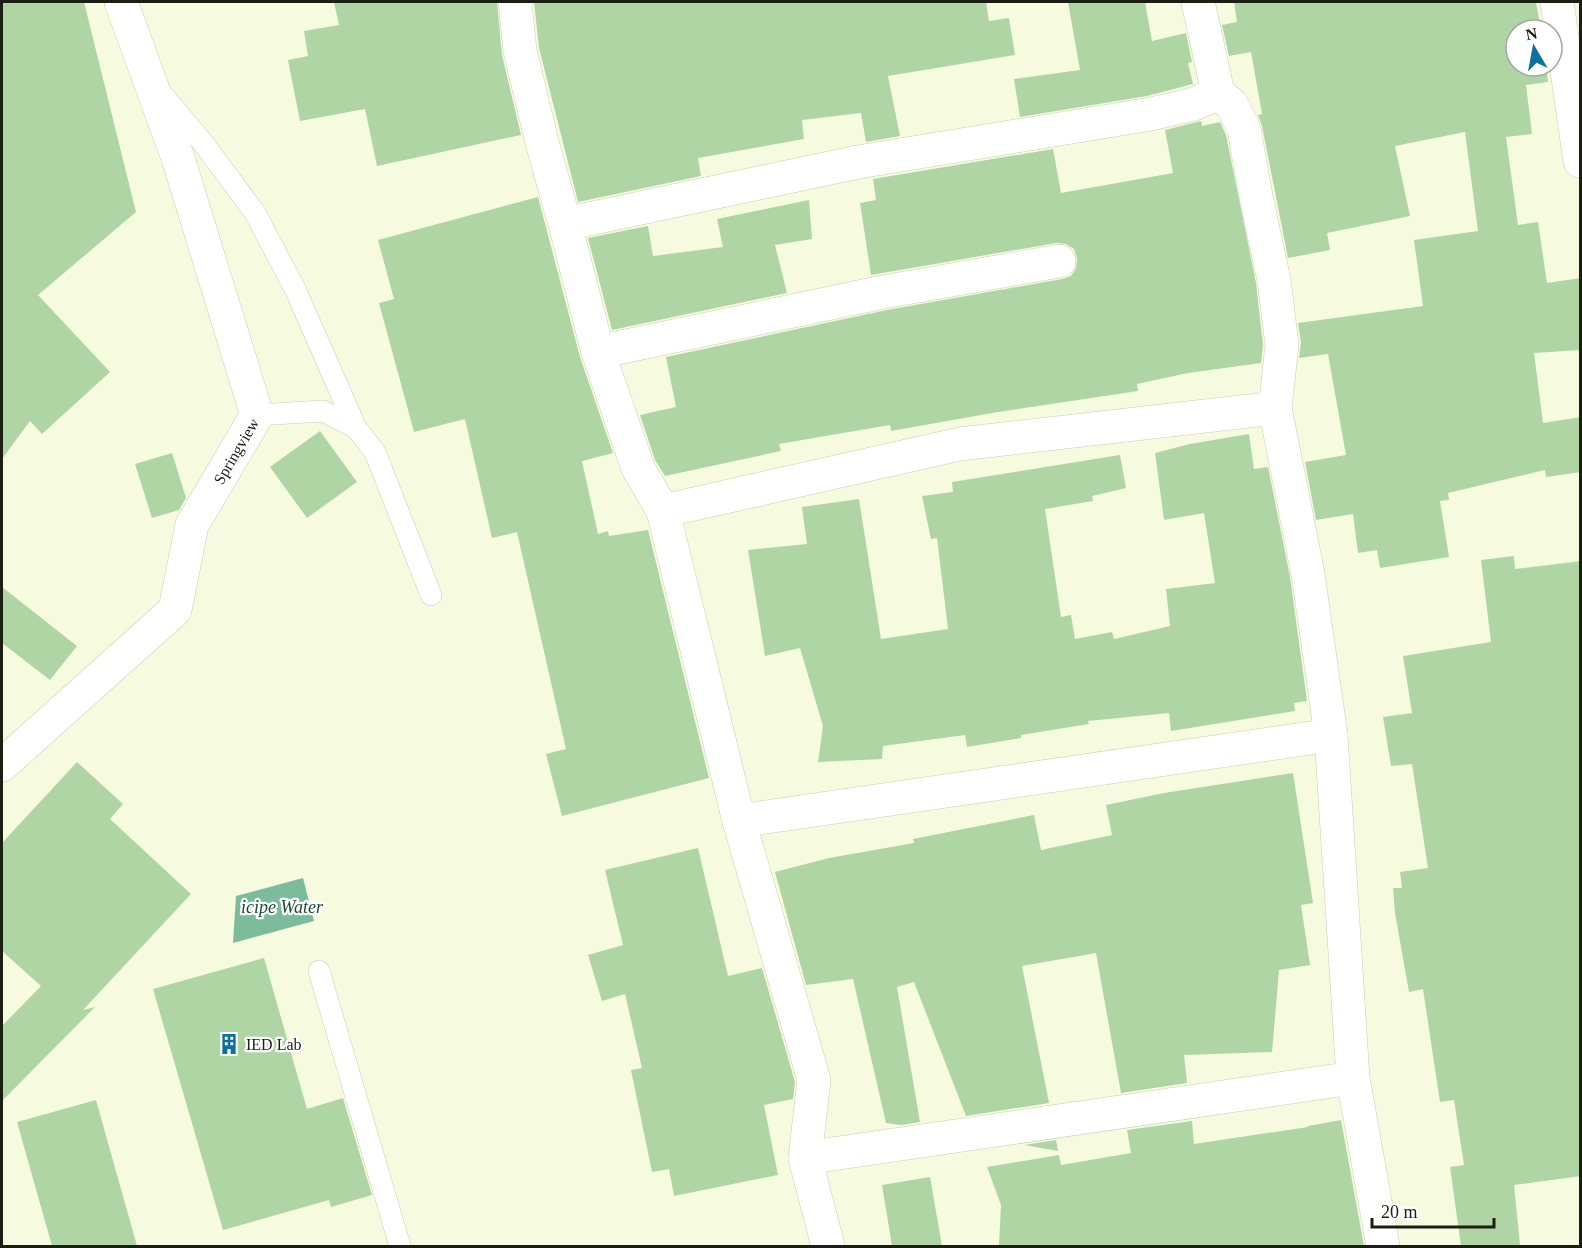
<svg xmlns="http://www.w3.org/2000/svg" width="1582" height="1248" font-family="Georgia,serif">
  <style>
    .water { fill: #7dbb9d }
    .building { fill: #b0d5a5 }
    .lines { fill: none; stroke-linecap: round; stroke-linejoin: round }
    .service-casing { stroke: #c9cdb3; stroke-width: 22 }
    .minor-casing { stroke: #c9cdb3; stroke-width: 34 }
    .service { stroke: #fff; stroke-width: 21 }
    .minor { stroke: #fff; stroke-width: 33 }
    .labels { text-anchor: middle; stroke-width: 4.5; stroke-linejoin: round; paint-order: stroke }
    .street-label { font-size: 16px; fill: #1c1e14; stroke: #fff }
    .poi-label { font-size: 16px; fill: #1c1e14; stroke: #fff; text-anchor: start }
    .water-label { font-size: 18px; font-style: italic; fill: #184a35; stroke: #fff }
  </style>
  <rect width="100%" height="100%" fill="#f6fadf"/>
  <path class="water" d="M303,878l11,43 -81,22 3,-47z"/>
  <path class="building" d="M2,2h82l52,210 -98,83 72,77 -68,62 -12,-13 -28,38z
    M334,2h163l5,53 19,80 -144,31 -12,-57 -65,12 -12,-61 20,-4 -4,-25 35,-6z
    M534,2h452l3,19 20,-3 6,37 -127,21 12,60 -34,6 -5,-29 -59,7 2,19 -106,19 3,18 -123,26 -39,-154z
    M1068,2h77l7,39 34,-8 6,29 -4,1 5,21 -46,12 -127,21 -6,-38 66,-9z
    M1234,2h302l5,28h-25v36h30l2,16 -22,3 6,49 -26,3 12,88 20,-3 9,61 34,-5v72l-47,3 9,70 38,-6v55l-35,5 -1,-7 -97,23 1,7 -9,1 9,56 -69,11 -3,-18 -19,3 -5,-39 -37,6 -11,-58 41,-7 -18,-101 -29,4 2,-15 -3,-20 125,-17 -9,-66 64,-9 -13,-99 -70,14 15,70 -83,17 3,17 -42,8 -26,-132 -4,-11 4,-1 -11,-62 -22,4 -7,-31 15,-3z
    M1201,121l1,5 18,-4 6,13 30,148 7,62 -2,18 -73,10 -51,11 1,7 -140,21 -107,19 -1,-6 -111,19 2,7 -116,25 -10,-16 -15,-45 36,-8 -10,-50 221,-47 175,-31 9,-3 5,-8 1,-10 -3,-9 -8,-5 -10,-1 -185,32 -11,-72 16,-3 -3,-21 180,-30 8,44 112,-20 -8,-43z
    M538,197l42,160 33,96 -31,8 16,73 10,-3 1,5 39,-6 61,248 -147,38 -16,-62 20,-5 -49,-217 -25,6 -27,-119 -51,13 -35,-129 15,-4 -16,-59z
    M809,200l3,39 -37,6 12,48 -175,37 -24,-92 60,-12 5,30 70,-9 -6,-28z
    M320,431l37,51 -50,36 -37,-51z
    M1249,434l5,35 14,-2 22,110 17,124 -13,2 1,8 -124,20 -2,-18 -81,8 1,3 -68,11v3l-54,9 -2,-12 -82,11 -1,13 -64,3 5,-36 -23,-78 -35,8 -17,-106 59,-6 -5,-37 57,-8 22,140 67,-10 -11,-91 -6,1 -9,-43 31,-4 -1,-10 168,-27 6,33 -34,8 1,5 -48,8 16,108 10,-2 4,24 37,-7 2,7 56,-13 -4,-37 49,-6 -11,-70 -40,7 -9,-67 35,-9z
    M172,453l14,45 -7,12 -27,8 -17,-54z
    M1514,556l1,13 66,-8v615l-67,9 6,60 -59,1 -11,-79 14,-2 -10,-65 -14,2 -17,-113 -14,3 -14,-79 -2,-25h9l-2,-16 28,-4 -16,-104 -21,2 -8,-49 29,-4 -9,-57 88,-14 -10,-82z
    M2,587l75,59 -27,34 -48,-37z
    M77,762l46,42 -13,15 81,75 -108,116 12,-3 -93,94v-75l39,-40 -39,-35v-108z
    M1293,773l20,130 -12,2 9,60 -31,5 -7,82 -88,3 3,28 -66,10 -25,-140 -74,13 27,137 -83,13 -52,-134 -17,5 23,135 -19,3 -15,-2 -33,-144 -47,6 -31,-113 54,-14 85,-15 -1,-4 121,-24 7,35 71,-15 -6,-30 58,-12z
    M698,848l30,128 34,-8 33,114 -2,17 -29,6 14,70 -104,21 -5,-27 -17,3 -21,-102 11,-2 -17,-74 -23,7 -14,-46 35,-10 -18,-75z
    M264,958l43,151 36,-11 29,97 -41,12 -2,-7 -106,30 -70,-241z
    M96,1100l41,146h-85l-35,-124z
    M1341,1120l23,126h-365l2,-41 -14,-38 72,-12 2,10 70,-12 -4,-23 65,-9 2,23 114,-17v-1z
    M1056,1140l2,11 -34,-6z
    M930,1177l12,69h-50l-10,-61z"/>
  <g class="lines">
    <defs>
      <path id="service" d="M162,94l42,50 51,69 41,78 60,137
        M257,415l66,-4 33,17 19,24 56,143
        M319,971l81,275"/>
      <g id="minor">
        <path d="M515,2l5,49 23,95 22,78 33,128 40,116 25,43 76,310 75,259 -9,78 23,88"/>
        <path d="M1198,2l20,91 14,12 12,24 13,73 17,78 8,65 -7,63 33,166 23,161 22,343 30,168"/>
        <path d="M1557,2l23,159"/>
        <path d="M565,224l293,-62 293,-48 43,-10 24,-11"/>
        <path d="M598,352l285,-60 176,-31"/>
        <path d="M663,511l297,-67 315,-36"/>
        <path id="s1" d="M2,765l173,-155 17,-85 65,-110 -79,-257 -57,-156"/>
        <path d="M739,821l592,-86"/>
        <path d="M805,1158l548,-80"/>
      </g>
    </defs>
    <use href="#service" class="service-casing"/>
    <use href="#minor" class="minor-casing"/>
    <use href="#service" class="service"/>
    <use href="#minor" class="minor"/>
  </g>
  <defs>
    <symbol id="building-bare" viewBox="-9 -9 18 18"><path d="M-4-6H4V6H1V3H-1V6H-4ZM-2.5-4.3h1.7v1.8h-1.7ZM.8-4.3h1.7v1.8H.8ZM-2.5-1h1.7V.8h-1.7ZM.8-1h1.7V.8H.8Z" fill="#0c719e" stroke="#fff" stroke-width="2.5" paint-order="stroke"/></symbol>
  </defs>
  <g fill-rule="evenodd">
    <use href="#building-bare" x="214" y="1029" width="30" height="30"/>
  </g>
  <g class="labels">
    <g class="street-label">
      <text dy="6" stroke="none"><textPath href="#s1" startOffset="405">Springview</textPath></text>
    </g>
    <g class="poi-label">
      <text x="246" y="1050">IED Lab</text>
    </g>
    <g class="water-label">
      <text x="282" y="913">icipe Water</text>
    </g>
  </g>
  <rect width="1582" height="1248" fill="none" stroke="#1c1e14" stroke-width="6"/>
  <g transform="translate(1534 48) rotate(350)"><circle r="28" fill="#ffffff" stroke="#a4a5a1" stroke-width="1.5"/>
  <path d="M0-4.5L10 22L0 15L-10 22Z" fill="#0c719e"/>
  <text y="-9" font-size="16" font-weight="bold" text-anchor="middle" fill="#1c1e14">N</text>
  </g>
  <path d="M1372 1218v9h122v-9" fill="none" stroke="#1c1e14" stroke-width="3"/>
  <text x="1381" y="1218" font-size="18" fill="#1c1e14" stroke="#ffffff" stroke-width="4.5" paint-order="stroke">20 m</text>
</svg>
